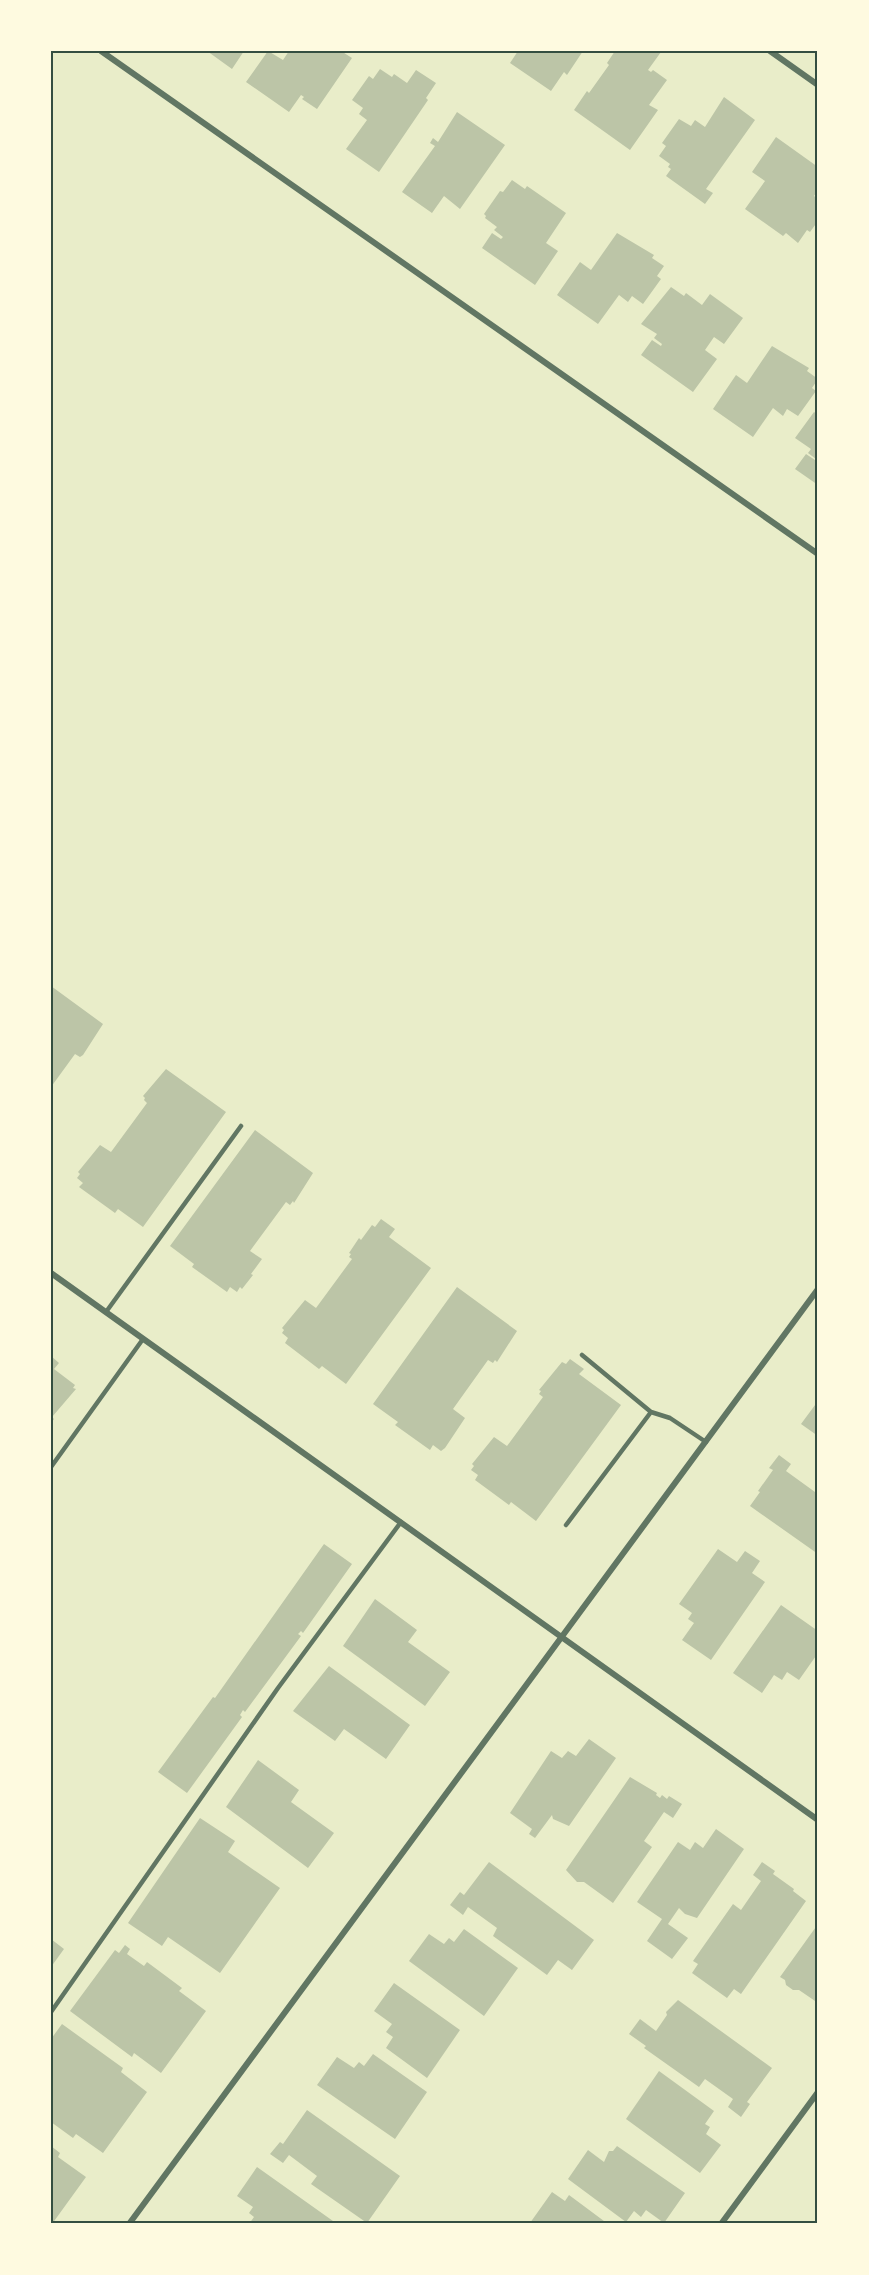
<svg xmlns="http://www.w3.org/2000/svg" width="869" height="2275" font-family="'Fira Sans',sans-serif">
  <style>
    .building { fill: #bcc5a7 }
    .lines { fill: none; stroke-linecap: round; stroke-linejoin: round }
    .service { stroke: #617663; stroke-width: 4.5 }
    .minor { stroke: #617663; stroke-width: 6 }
    .neatline { fill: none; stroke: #344e41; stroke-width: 2 }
  </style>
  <rect width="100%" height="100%" fill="#e9edc9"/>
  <path class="building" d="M207,51h37l-12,18z
    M268,51l15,9 6,-9h52l11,7 -35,51 -15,-10 2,-2 -3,-2 -12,17 -43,-30z
    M518,51h65l-16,24 -3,-3 -13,19 -41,-28z
    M615,51h44l2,1 -13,18 3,2 2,-2 14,10 -18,25 9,5 -28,40 -56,-40 13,-19 2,2 20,-28 -2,-2z
    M380,69l12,8 2,-3 13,9 9,-13 20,13 -10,15 2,2 -49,72 -33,-23 21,-29 -8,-6 4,-6 -11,-8 17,-24 4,3z
    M724,97l31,23 -49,69 7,4 -8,11 -39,-28 5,-7 -3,-2 2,-3 -11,-8 7,-10 -4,-3 17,-24 12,7 4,-6 10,7z
    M457,112l48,33 -45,64 -16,-13 -12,17 -30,-21 33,-46 -5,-3 3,-5 5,4z
    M776,137l42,30v23l-4,6 4,3v22l-8,11 -3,-2 -9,13 -12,-10 -3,3 -38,-27 20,-28 -13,-9z
    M512,180l13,9 2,-3 39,27 -20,30 12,8 -23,34 -53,-37 10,-15 9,6 2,-2 -9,-7 3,-3 -12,-9 1,-2 -2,-2 16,-23 3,1z
    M617,233l37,22 -2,3 12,8 -7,10 4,3 -18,25 -11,-8 -4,6 -9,-7 -21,29 -41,-29 23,-33 11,8z
    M671,287l13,9 2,-3 16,12 8,-11 33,24 -19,26 -10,-7 -9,13 12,9 -24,33 -52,-37 11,-15 9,6 1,-2 -8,-6 3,-4 -16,-10z
    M772,346l37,22 -2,3 11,8 -6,9 4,3 -18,25 -11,-7 -4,7 -10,-8 -20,29 -40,-28 23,-34 11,8z
    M814,412l4,3v70l-23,-16 11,-15 9,6 1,-1 -8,-6 3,-4 -16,-11z
    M51,986l52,38 -20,31 -3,2 -5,-3 -24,33z
    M166,1069l60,43 -83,115 -25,-18 -3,4 -36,-26 4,-4 -6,-5 3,-4 -2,-2 22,-27 11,7 36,-49 -3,-3 1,-2 -2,-2z
    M255,1130l58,43 -19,30 -1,-2 -3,4 -4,-3 -36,49 12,8 -11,15 2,1 -11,14 -2,-2 -3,5 -7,-5 -3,5 -35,-25 2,-3 -24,-18z
    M381,1219l14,10 -6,8 42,31 -85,116 -24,-18 -3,3 -34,-26 3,-5 -6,-5 2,-3 -2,-2 23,-28 11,8 36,-49 -3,-2 2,-3 -2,-1 10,-15 2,2 11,-15 3,2z
    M457,1287l60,44 -20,31 -2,-2 -2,3 -5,-3 -35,49 12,9 -20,30 -4,3 -8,-6 -3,5 -35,-25 3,-3 -25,-18z
    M51,1356l8,7 -5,6 21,16 -2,3 3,1 -24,28 2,2 -3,4z
    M570,1359l14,10 -5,5 42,31 -85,116 -25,-19 -2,3 -34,-25 3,-5 -7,-5 3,-4 -2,-2 22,-27 13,9 36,-49 -4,-3 2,-3 -2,-1 23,-28 4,2z
    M818,1401v35l-17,-12z
    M779,1455l12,9 -5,7 29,21 3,-4v66l-68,-48 10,-14 -2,-1 15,-21 -4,-2z
    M324,1544l28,20 -49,69 -2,-2 -3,3 3,2 -56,76 -2,-2 -3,5 2,2 -55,76 -29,-21 55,-75 2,1z
    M718,1549l19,13 8,-11 15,10 -8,12 13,9 -54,78 -29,-20 12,-17 -6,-4 4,-6 -13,-9z
    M375,1599l42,31 -9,12 42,30 -25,34 -82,-60z
    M781,1605l37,26v22l-19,27 -12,-8 -5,8 -8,-5 -12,18 -29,-20z
    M329,1666l81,59 -24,34 -42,-30 -9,12 -42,-30z
    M589,1739l27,19 -47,68 -16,-7 -1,-4 -17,23 -6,-4 3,-5 -22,-16 41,-62 11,7 6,-7 8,5z
    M258,1760l41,30 -8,12 43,31 -26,35 -82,-61z
    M630,1777l27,16 -1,2 4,3 2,-3 5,4 2,-3 13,8 -9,14 -9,-6 -20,29 8,6 -39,56 -29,-21h-7l-11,-12z
    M200,1818l35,23 -7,11 52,36 -60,85 -52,-36 -6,9 -34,-23z
    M716,1829l28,20 -47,69 -12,-4 -6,-6 -11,16 20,14 -16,21 -25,-18 15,-22 -25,-17 41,-60 12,8 5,-8 8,6z
    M489,1862l105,78 -22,30 -14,-10 -11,15 -54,-39 4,-8 -29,-21 -5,8 -13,-10 10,-13 4,3z
    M762,1862l13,9 -2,3 21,15 -1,2 13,10 -65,93 -7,-5 -7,9 -35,-25 6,-9 -5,-3 40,-57 8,6 20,-29 -8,-6z
    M818,1924v79l-19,-13h-6l-7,-5 -1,-5 -5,-3z
    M464,1929l54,39 -34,48 -75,-55 20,-27 15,10 5,-6 5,4z
    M51,1939l13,10 -13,18z
    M125,1945l5,4 -3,5 17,12 3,-4 35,26 -3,3 27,20 -45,62 -27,-20 -2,4 -62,-46 45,-61 4,3z
    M394,1983l66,47 -33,48 -41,-30 7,-11 -7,-5 6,-8 -18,-13z
    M678,2000l94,68 -25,34 3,2 -9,13 -13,-10 5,-8 -28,-20 -6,8 -55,-39 2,-2 -17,-12 11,-15 16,12 11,-16 -1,-3z
    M62,2024l61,44 -2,4 26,20 -44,61 -27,-19 -3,4 -22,-16v-83z
    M373,2054l54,38 -32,47 -78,-54 20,-28 17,11 5,-6 5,4z
    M659,2071l55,40 -9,13 5,3 -4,7 15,11 -21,28 -74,-54z
    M307,2110l93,66 -33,47 -56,-39 6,-8 -28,-21 -6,8 -13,-9 10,-12 3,2z
    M51,2146l9,7 -2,4 28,20 -34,47z
    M617,2146l68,47 -21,30 -18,-13 -5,7 -7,-6 -8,11 -58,-43 20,-29 16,12 5,-11h4z
    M257,2167l76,54 -2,3h-82l5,-7 -5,-4 4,-6 -16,-11z
    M552,2192l13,9 4,-6 39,29h-77l-1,-1z"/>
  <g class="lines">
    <path class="service" d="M106,1312l135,-186
      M582,1355l69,57
      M51,1467l92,-128
      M566,1525l85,-113 19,6 36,24
      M51,2012l227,-324 123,-166"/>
    <path class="minor" d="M101,51l717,503
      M770,51l48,34
      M51,1273l767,547
      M129,2224l689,-935
      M721,2224l97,-132"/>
  </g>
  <rect width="869" height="2275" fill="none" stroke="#fefae0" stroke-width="105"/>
  <rect x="52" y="52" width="764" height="2170" class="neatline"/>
</svg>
